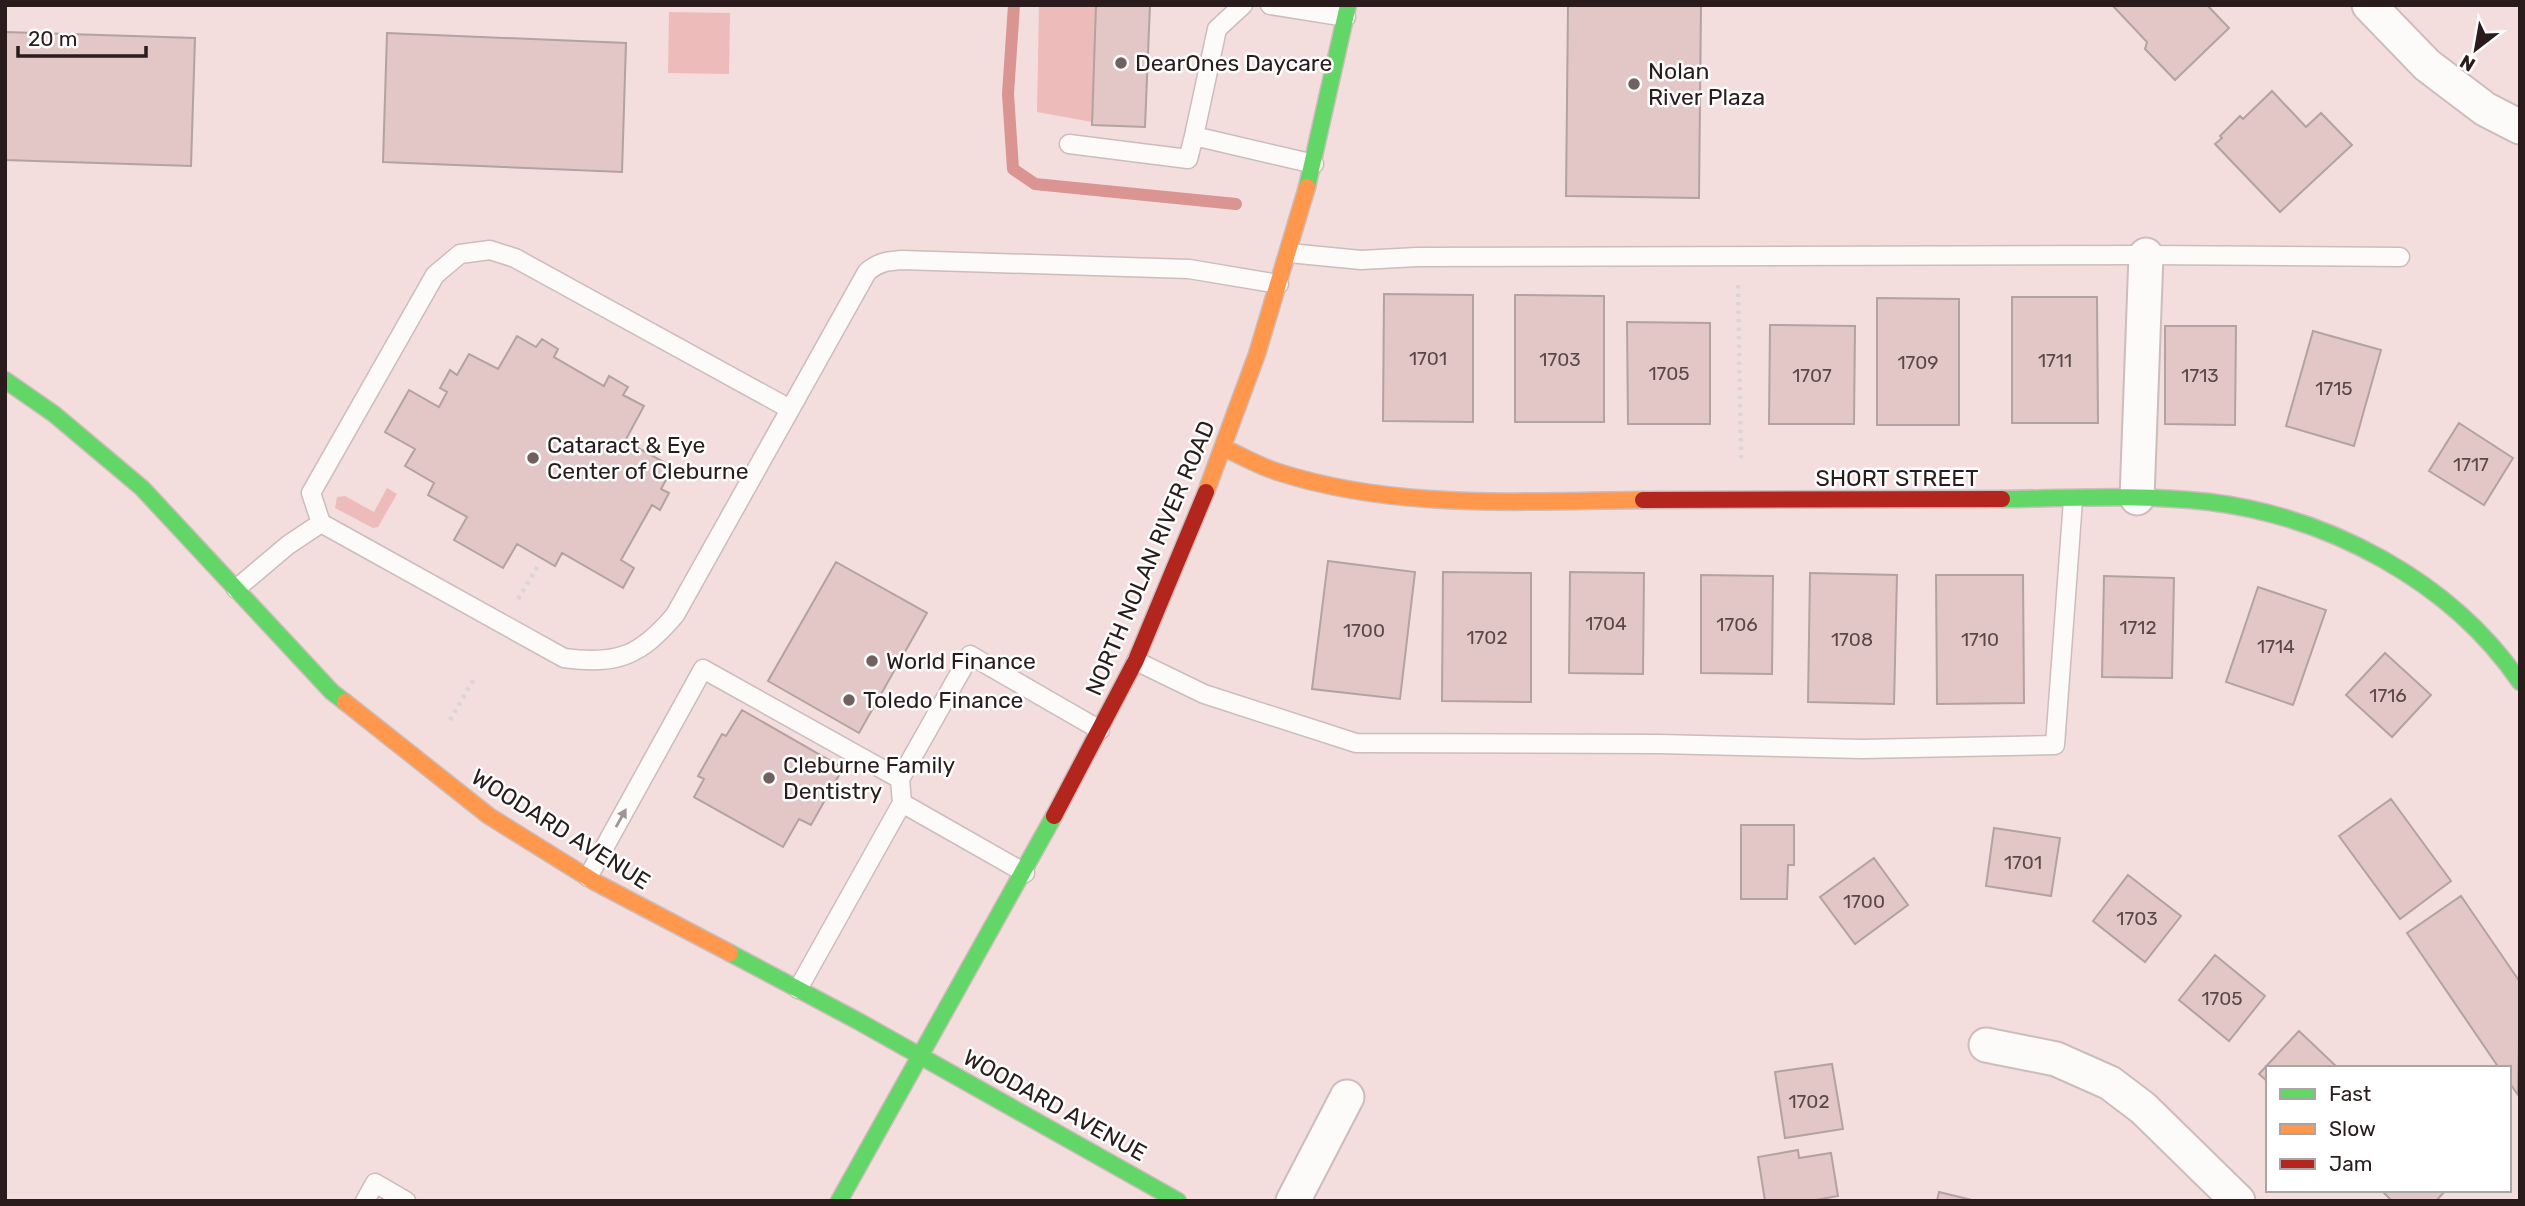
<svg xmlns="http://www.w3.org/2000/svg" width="2525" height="1206" font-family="Rubik,sans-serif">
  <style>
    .green { fill: #edbcba }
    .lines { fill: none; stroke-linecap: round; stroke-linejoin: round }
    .stream { stroke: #da9492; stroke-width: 12 }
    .building { fill: #e2c7c6; stroke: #b2a2a0; stroke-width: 2 }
    .lane-casing { stroke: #ccbcbb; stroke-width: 21 }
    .street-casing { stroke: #ccbcbb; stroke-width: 37 }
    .fast-casing { stroke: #ccbcbb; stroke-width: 19 }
    .slow-casing { stroke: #ccbcbb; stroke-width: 19 }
    .jam-casing { stroke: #ccbcbb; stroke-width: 19 }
    .path { stroke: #dbd5d4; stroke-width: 4.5; stroke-dasharray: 3.5 5; stroke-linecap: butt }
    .lane { stroke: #fdfafa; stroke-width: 18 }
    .street { stroke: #fdfafa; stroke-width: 33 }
    .fast { stroke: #63d668; stroke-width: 16 }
    .slow { stroke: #ff974d; stroke-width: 16 }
    .jam { stroke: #b3261e; stroke-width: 16 }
    .oneway { fill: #9e9696 }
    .poi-dot { fill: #706060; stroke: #fff; stroke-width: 2.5 }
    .labels { text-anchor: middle; stroke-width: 5; stroke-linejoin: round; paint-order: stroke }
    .number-label { font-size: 19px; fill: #594847 }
    .poi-label { font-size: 23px; fill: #2a1c1c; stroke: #fff; text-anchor: start }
    .street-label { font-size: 23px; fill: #2a1c1c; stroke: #fff }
  </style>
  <rect width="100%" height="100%" fill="#f3dedd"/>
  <path class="green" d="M1039,5h57l-4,117 -55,-10z
    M669,12l61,1 -1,61 -61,-1z
    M387,488l10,6 -19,33 -5,1 -38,-20 2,-11 8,-1 29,16z"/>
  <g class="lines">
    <path class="stream" d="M1014,5l-6,89 5,75 22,15 201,20"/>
  </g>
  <path class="building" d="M1096,5h54l-5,122 -53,-2z
    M1568,5h133l-2,193 -133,-2z
    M2112,5h95l22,23 -54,52 -30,-31 2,-7z
    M5,32l190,6 -4,128 -186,-6z
    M387,33l239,10 -4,129 -239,-10z
    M2272,91l34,36 15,-14 31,32 -72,67 -65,-68 7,-6 -2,-2 20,-20 3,3z
    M1384,294l89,1v127l-90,-1z
    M1515,295l89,1v126h-89z
    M2012,297h85l1,126h-86z
    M1877,298l82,1v126h-82z
    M1627,322l83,1v101h-82z
    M1770,325l85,1 -1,98h-85z
    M2165,326h71l-1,99 -70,-1z
    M2313,331l68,19 -27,96 -68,-20z
    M517,336l19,11 6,-8 16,10 -4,8 50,29 5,-10 19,11 -5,8 21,11 -19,35 48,26 -12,22 8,4 -9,17 -8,-5 -31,55 13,8 -11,20 -61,-35 -7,13 -38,-22 -14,24 -49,-28 13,-23 -39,-22 6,-12 -29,-17 10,-17 -30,-17 24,-42 30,17 8,-15 -7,-4 10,-18 7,5 12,-21 29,15z
    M2459,423l54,35 -29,47 -55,-34z
    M1328,561l87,11 -15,127 -88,-10z
    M836,562l91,51 -68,120 -91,-52z
    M1443,572l88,1v129l-89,-1z
    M1570,572l74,1 -1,101 -74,-1z
    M1810,573l87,2 -3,129 -86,-2z
    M1701,575l72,1 -1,98 -71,-1z
    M1936,575h87l1,128 -87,1z
    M2104,576l70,2 -2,100 -70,-1z
    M2258,587l68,23 -33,95 -67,-23z
    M2385,653l46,42 -39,42 -46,-42z
    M742,710l101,58 -32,57 -12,-6 -16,28 -89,-50 10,-18 -6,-3 24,-42 4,2z
    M2391,799l60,82 -51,38 -61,-83z
    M1741,825h53v40h-6l-1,34h-46z
    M1994,828l66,10 -9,58 -65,-10z
    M1874,858l34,47 -53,39 -35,-47z
    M2128,875l53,41 -36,46 -52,-41z
    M2461,896l59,86 -2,113 -9,-13v-14h-10l-92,-135z
    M2215,955l50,41 -36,45 -50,-41z
    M2299,1031l39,37h-70v14l-9,-8z
    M1832,1064l11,65 -58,9 -10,-66z
    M1798,1150l1,8 32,-5 7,43 -28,5h-45l-7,-44z
    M2381,1190h65l-10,11h-44z
    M1939,1192l37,9h-39z"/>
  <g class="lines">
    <defs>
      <path id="lane" d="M1270,5l76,12
        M1194,136l23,-107 26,-24
        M1069,144l119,15 6,-23 120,28
        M1289,253l72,7 56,-3 729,-2 254,2
        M321,523l-10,-30 124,-218 25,-21 30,-4 25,8 275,151
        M236,589l52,-44 33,-22 243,135c54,7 76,-2 111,-43l192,-343c11,-10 21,-11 35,-12l287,9 90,15
        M1136,661l68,33 152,49 303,1 203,5 193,-4 18,-245
        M902,803l123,70
        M588,877l115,-208 197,110
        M798,989l104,-186 -2,-24 70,-124 130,75
        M365,1201l10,-18 31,18"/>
      <path id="street" d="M2369,5l58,60 58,44 35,18
        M2137,498l9,-243
        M1986,1045l70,14 54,24 33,25 95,93
        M1293,1201l54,-104"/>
      <path id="fast" d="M1307,187l41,-182
        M5,380l49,34 88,74 190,204 13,10
        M2002,499c69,-1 140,-5 208,3 119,15 241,79 310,180
        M730,953l128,68 320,180
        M839,1201l215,-385"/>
      <path id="slow" d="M1224,448c18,8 35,18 54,24 117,38 243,29 365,28
        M1206,492l51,-138 50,-167
        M345,702l144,114 106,66 135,71"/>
      <path id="jam" d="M1643,500l359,-1
        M1054,816l82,-156 70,-168"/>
    </defs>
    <use href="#lane" class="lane-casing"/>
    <use href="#street" class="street-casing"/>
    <use href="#fast" class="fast-casing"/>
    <use href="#slow" class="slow-casing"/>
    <use href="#jam" class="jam-casing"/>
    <path class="path" d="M1738,285l3,173
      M518,599l20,-33
      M450,720l24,-41"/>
    <use href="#lane" class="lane"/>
    <use href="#street" class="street"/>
    <use href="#fast" class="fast"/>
    <use href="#slow" class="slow"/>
    <use href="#jam" class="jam"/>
  </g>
  <defs><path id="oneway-solid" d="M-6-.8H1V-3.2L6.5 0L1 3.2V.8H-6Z" transform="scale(1.75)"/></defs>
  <use class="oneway" href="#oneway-solid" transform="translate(621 818) rotate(-61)"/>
  <g class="poi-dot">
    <circle cx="1121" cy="63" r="7"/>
    <circle cx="1634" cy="84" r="7"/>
    <circle cx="533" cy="458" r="7"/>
    <circle cx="872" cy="661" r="7"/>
    <circle cx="849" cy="700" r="7"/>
    <circle cx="769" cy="778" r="7"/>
  </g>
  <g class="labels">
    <g class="number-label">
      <text x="1428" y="365">1701</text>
      <text x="1560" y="366">1703</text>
      <text x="2055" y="367">1711</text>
      <text x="1918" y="369">1709</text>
      <text x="1669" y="380">1705</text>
      <text x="1812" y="382">1707</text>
      <text x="2200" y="382">1713</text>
      <text x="2334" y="395">1715</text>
      <text x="2471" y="471">1717</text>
      <text x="1606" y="630">1704</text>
      <text x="1737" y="631">1706</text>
      <text x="2138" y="634">1712</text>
      <text x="1364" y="637">1700</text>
      <text x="1487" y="644">1702</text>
      <text x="1852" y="646">1708</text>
      <text x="1980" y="646">1710</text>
      <text x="2276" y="653">1714</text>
      <text x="2388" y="702">1716</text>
      <text x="2023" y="869">1701</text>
      <text x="1864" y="908">1700</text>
      <text x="2137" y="925">1703</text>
      <text x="2222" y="1005">1705</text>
      <text x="1809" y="1108">1702</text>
    </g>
    <g class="poi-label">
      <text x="1135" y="71">DearOnes Daycare</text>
      <text x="1648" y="79">Nolan<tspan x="1648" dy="26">River Plaza</tspan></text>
      <text x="547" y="453">Cataract &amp; Eye<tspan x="547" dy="26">Center of Cleburne</tspan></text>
      <text x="886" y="669">World Finance</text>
      <text x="863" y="708">Toledo Finance</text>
      <text x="783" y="773">Cleburne Family<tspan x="783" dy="26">Dentistry</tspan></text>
    </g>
    <g class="street-label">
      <text x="1897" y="486">SHORT STREET</text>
      <text transform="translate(1150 558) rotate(-67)" y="8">NORTH NOLAN RIVER ROAD</text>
      <text transform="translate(561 829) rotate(32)" y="8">WOODARD AVENUE</text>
      <text transform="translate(1055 1105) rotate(29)" y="8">WOODARD AVENUE</text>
    </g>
  </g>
  <rect width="2525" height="1206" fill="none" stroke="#2a1c1c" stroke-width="14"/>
  <rect x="2266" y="1066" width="245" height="126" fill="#ffffff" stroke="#aaa4a4" stroke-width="2"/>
  <rect x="2280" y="1089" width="35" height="10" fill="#63d668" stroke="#aaa4a4" stroke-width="2"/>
  <text x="2329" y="1101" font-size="21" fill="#2a1c1c">Fast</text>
  <rect x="2280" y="1124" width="35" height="10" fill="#ff974d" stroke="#aaa4a4" stroke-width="2"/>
  <text x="2329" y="1136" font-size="21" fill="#2a1c1c">Slow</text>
  <rect x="2280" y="1159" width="35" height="10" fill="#b3261e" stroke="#aaa4a4" stroke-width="2"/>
  <text x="2329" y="1171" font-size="21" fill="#2a1c1c">Jam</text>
  <g transform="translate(2476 49) rotate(211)" stroke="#ffffff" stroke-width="5" paint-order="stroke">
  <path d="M0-5L12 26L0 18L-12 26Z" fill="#2a1c1c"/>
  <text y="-10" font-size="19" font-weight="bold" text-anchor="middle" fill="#2a1c1c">N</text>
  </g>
  <path d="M18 46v10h128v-10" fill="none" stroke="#2a1c1c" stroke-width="3.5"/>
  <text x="28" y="46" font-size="21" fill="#2a1c1c" stroke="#ffffff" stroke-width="5" paint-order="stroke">20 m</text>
</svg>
